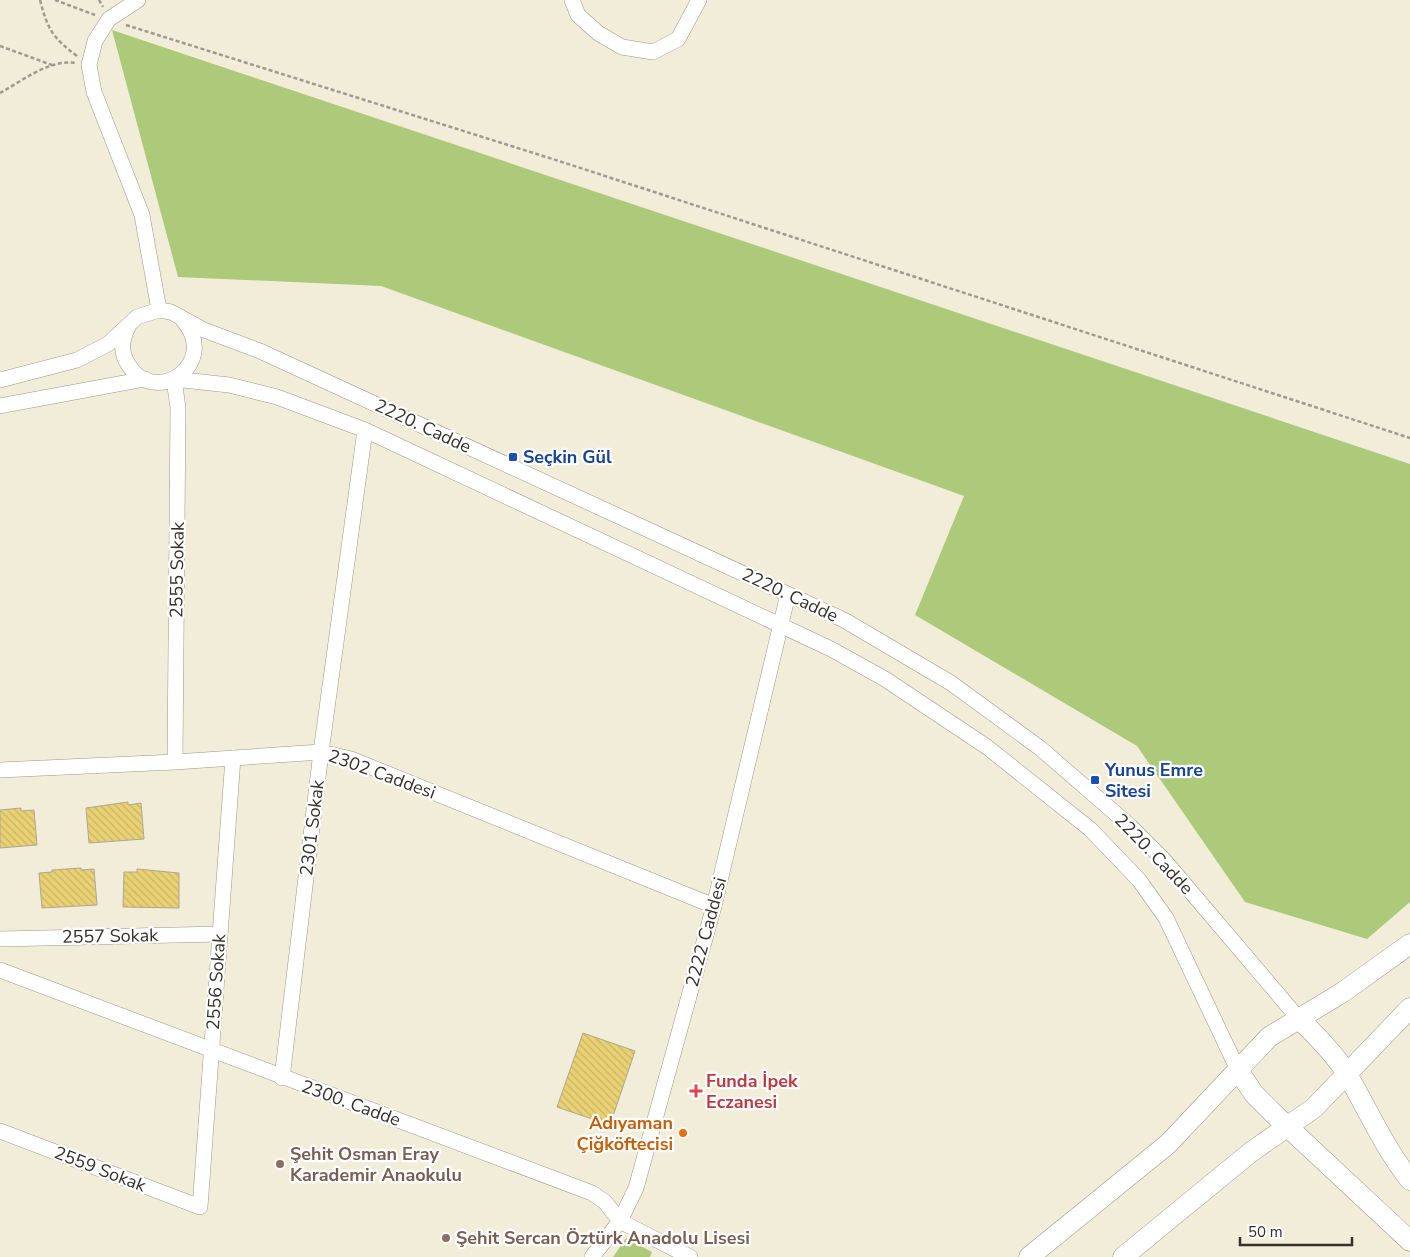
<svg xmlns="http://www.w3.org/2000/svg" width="1410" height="1257" font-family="'Nunito Sans',sans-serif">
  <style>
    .green { fill: #acca7a }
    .building { fill: url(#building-back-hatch); stroke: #aca795 }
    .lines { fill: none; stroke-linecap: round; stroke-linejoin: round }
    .minor-casing { stroke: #9c9785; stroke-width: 16 }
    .major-casing { stroke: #9c9785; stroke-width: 21 }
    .path { stroke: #9f9b8c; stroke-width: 2.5; stroke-dasharray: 4 2.5; stroke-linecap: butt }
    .minor { stroke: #fff; stroke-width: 15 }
    .major { stroke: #fff; stroke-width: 20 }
    .transit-dot { fill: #1a4fb4; stroke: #fff; stroke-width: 2 }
    .health-dot { fill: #e0444e; stroke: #fff; stroke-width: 2 }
    .food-dot { fill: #e8710a; stroke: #fff; stroke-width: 2 }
    .education-dot { fill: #8d6e63; stroke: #fff; stroke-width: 2 }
    .labels { text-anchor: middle; stroke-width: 4.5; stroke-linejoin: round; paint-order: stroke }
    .street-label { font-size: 18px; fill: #333129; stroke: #fff }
    .transit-label { font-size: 18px; font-weight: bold; fill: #164399; stroke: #fff; text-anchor: start }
    .health-label { font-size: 18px; font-weight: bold; fill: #be3a42; stroke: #fff; text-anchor: start }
    .food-label { font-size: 18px; font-weight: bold; fill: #c56008; stroke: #fff; text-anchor: end }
    .education-label { font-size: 18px; font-weight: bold; fill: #785e54; stroke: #fff; text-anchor: start }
  </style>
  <defs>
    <pattern id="building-back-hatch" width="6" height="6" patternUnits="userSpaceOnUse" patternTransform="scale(1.25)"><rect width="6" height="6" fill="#e9d174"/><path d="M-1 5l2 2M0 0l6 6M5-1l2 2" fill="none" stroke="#c8b464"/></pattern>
  </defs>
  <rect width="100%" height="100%" fill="#f2edd9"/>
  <path class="green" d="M112,30l1298,434v438l-43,37 -122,-37 -108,-156 -222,-131 49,-119 -583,-210 -203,-9z
    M626,1238l26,14 -2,5h-37z"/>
  <path class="building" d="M128,802v3l13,-2 3,36 -55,4 -3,-35z
    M21,808v3l13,-1 3,35 -37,3v-38z
    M81,868v2l13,-1 3,36 -55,3 -3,-35 13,-1v-2z
    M137,869l42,4v35l-56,-1 1,-35h13z
    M583,1033l52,18 -25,74 -53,-18z"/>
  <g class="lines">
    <defs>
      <path id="minor" d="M138,0l-29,19 -14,22 -6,24 5,27 48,123 17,95
        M572,0l6,15 20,18 24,14 31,5 25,-13 21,-39
        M128,327c-6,12 -8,25 0,37 26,45 94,-1 54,-45
        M174,379l55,6 48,12 88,33 466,219 54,30 102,68 103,82 49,51 27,38 72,152
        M174,379l4,29 -3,354
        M0,380l77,-20 31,-16 29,-27 22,-7 12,2 33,18 56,21 584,269 107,63 89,65 90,78 34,34 135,159
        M0,406l145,-27
        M0,770l175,-8 146,-10 30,7 363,147
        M0,939l220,-5
        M0,970l592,223 13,9 15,19 70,36
        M282,1078l39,-326 44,-322
        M0,1131l200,76 33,-449
        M592,1257l28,-36 16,-33 78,-282 74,-312"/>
      <path id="major" d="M1299,1019c18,17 35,34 48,55 21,36 37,73 63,106
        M1238,1070l16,24 21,21 135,126
        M1029,1257l139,-113 101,-107 74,-45 67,-48
        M1123,1257l128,-105 63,-44 96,-100"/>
    </defs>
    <use href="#minor" class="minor-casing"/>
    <use href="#major" class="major-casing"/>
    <path class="path" d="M40,0c8,30 12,37 37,56
      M55,0l40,15
      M99,0l4,7
      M126,25l433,136 851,277
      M0,46l52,19
      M0,93c22,-12 49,-34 76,-30"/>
    <use href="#minor" class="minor"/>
    <use href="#major" class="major"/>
  </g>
  <g class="transit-dot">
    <rect x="508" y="452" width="10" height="10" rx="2.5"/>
    <rect x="1090" y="775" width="10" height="10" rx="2.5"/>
  </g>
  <path class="health-dot" d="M693.5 1083.5h5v5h5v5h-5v5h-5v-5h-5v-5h5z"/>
  <circle class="food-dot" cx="683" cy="1133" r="5"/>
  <g class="education-dot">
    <circle cx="280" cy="1164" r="5"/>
    <circle cx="446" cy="1238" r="5"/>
  </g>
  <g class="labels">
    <g class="street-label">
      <text transform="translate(423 426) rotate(25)" y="6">2220. Cadde</text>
      <text transform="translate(177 570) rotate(-89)" y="6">2555 Sokak</text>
      <text transform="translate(790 595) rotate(25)" y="6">2220. Cadde</text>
      <text transform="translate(382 774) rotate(20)" y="6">2302 Caddesi</text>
      <text transform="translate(312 828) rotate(-83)" y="6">2301 Sokak</text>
      <text transform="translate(1154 854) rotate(46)" y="6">2220. Cadde</text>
      <text transform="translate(706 932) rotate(-75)" y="6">2222 Caddesi</text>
      <text transform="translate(110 936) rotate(-1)" y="6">2557 Sokak</text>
      <text transform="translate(216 982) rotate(-86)" y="6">2556 Sokak</text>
      <text transform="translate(351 1103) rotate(20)" y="6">2300. Cadde</text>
      <text transform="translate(100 1169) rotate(21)" y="6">2559 Sokak</text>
    </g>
    <g class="transit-label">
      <text x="523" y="463">Seçkin Gül</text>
      <text x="1105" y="776">Yunus Emre<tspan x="1105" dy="21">Sitesi</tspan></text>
    </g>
    <g class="health-label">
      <text x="706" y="1087">Funda İpek<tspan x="706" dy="21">Eczanesi</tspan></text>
    </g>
    <g class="food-label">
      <text x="673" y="1129">Adıyaman<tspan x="673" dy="21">Çiğköftecisi</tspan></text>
    </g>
    <g class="education-label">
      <text x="290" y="1160">Şehit Osman Eray<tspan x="290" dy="21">Karademir Anaokulu</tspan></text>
      <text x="456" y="1244">Şehit Sercan Öztürk Anadolu Lisesi</text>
    </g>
  </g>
  <path d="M1240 1237v8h112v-8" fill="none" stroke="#333129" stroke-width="2.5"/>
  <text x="1248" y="1237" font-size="15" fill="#333129" stroke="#ffffff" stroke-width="4" paint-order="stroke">50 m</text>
</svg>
